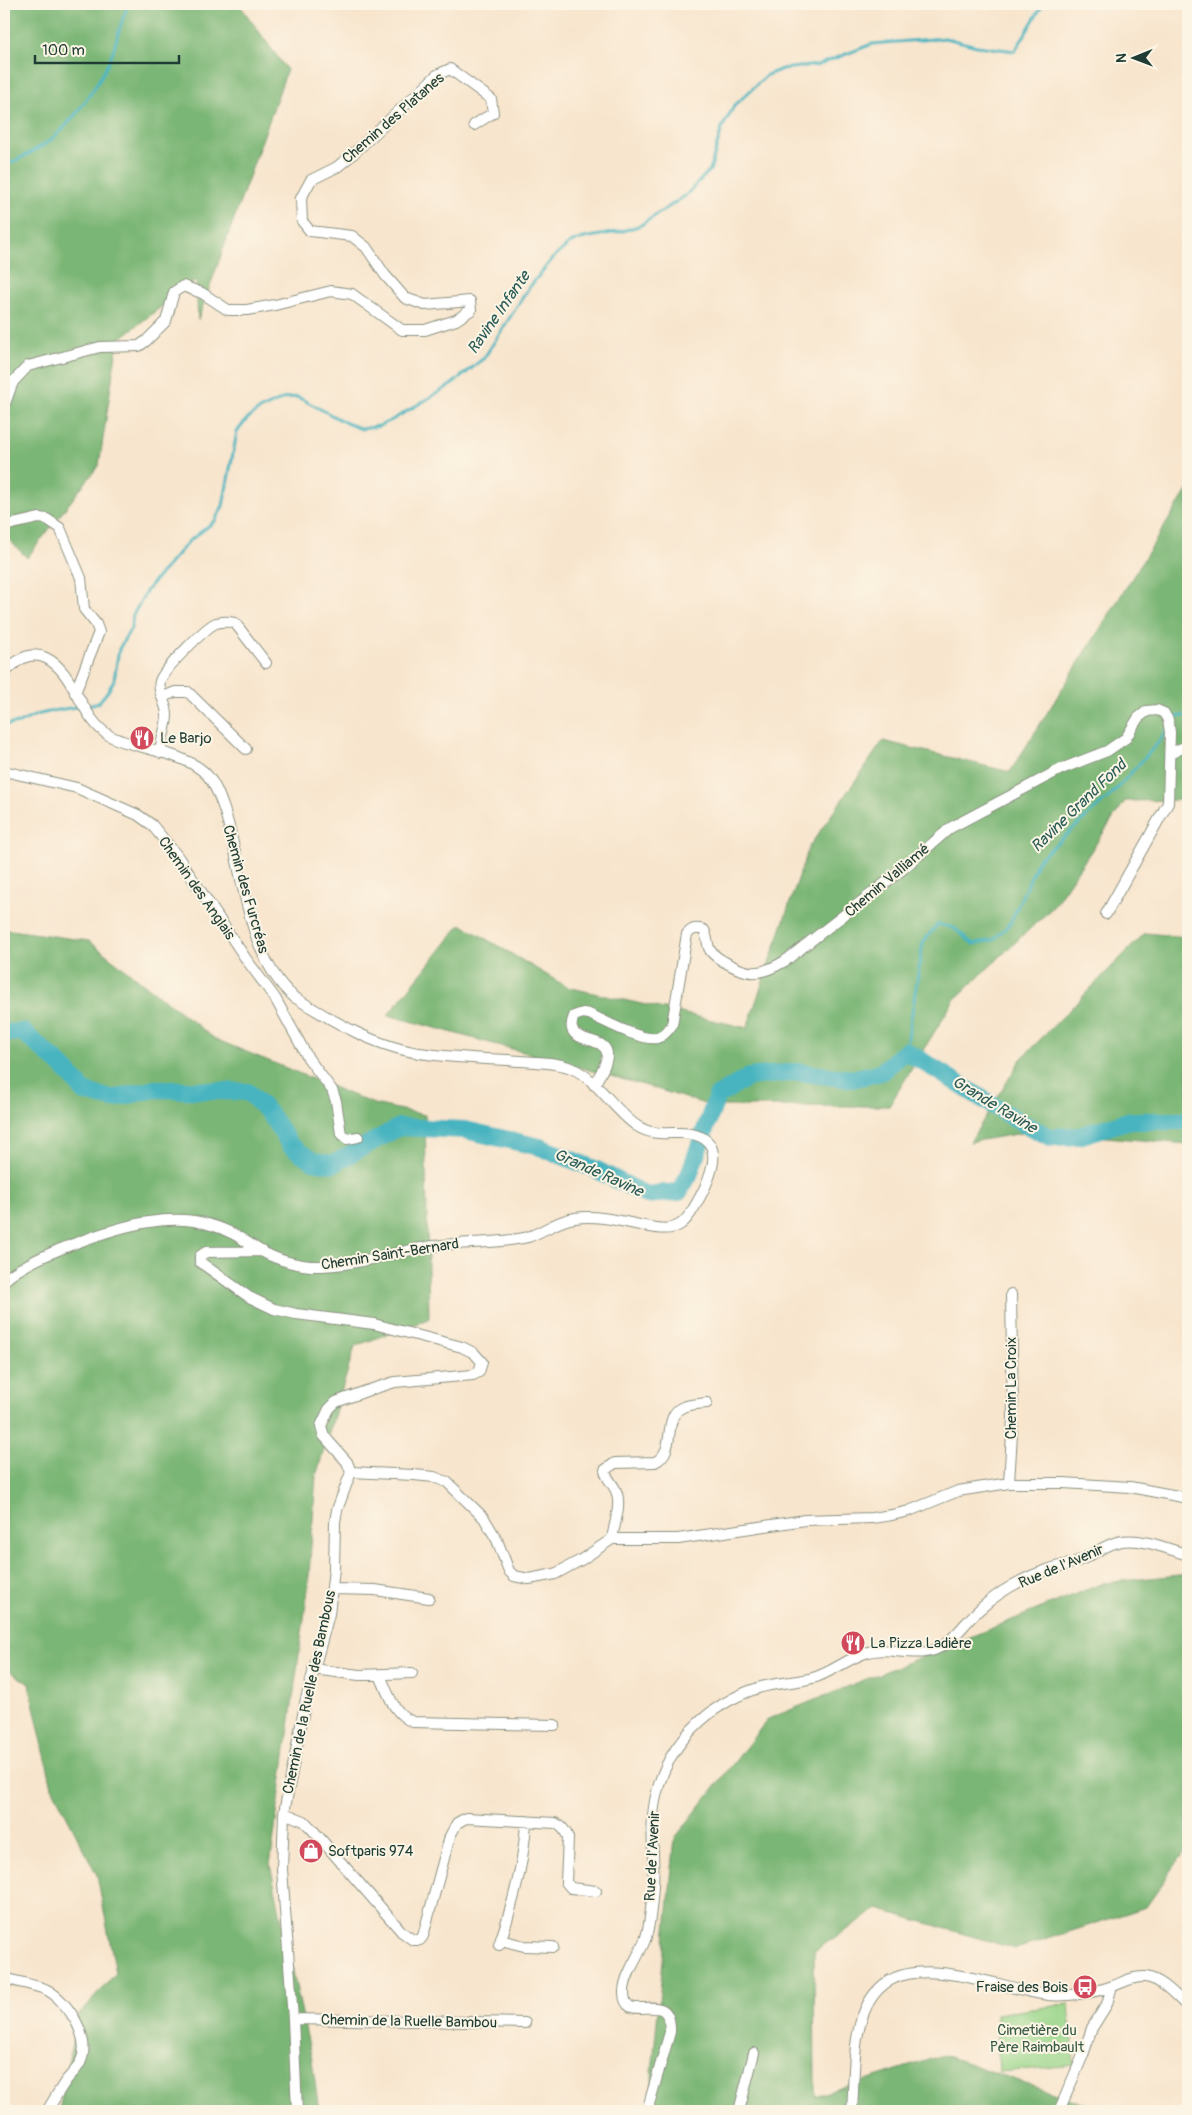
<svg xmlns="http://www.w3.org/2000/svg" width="1192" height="2115" font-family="Pangolin,sans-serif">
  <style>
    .green { fill: #99d589; stroke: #5c895e }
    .forest { fill: #7ab675; stroke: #4c7a54 }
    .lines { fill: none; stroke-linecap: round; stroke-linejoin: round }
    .stream { stroke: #46b4c0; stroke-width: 3 }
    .river { stroke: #46b4c0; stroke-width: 18 }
    .minor-casing { stroke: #8c9180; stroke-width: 12 }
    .minor { stroke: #fff; stroke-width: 10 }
    .labels { text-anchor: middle; stroke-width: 4; stroke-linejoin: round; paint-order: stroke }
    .street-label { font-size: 15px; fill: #1f3d34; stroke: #fcf5e5 }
    .poi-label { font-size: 15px; fill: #1f3d34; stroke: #fcf5e5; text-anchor: start }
    .park-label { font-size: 15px; fill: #375b45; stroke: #fcf5e5 }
    .water-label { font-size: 16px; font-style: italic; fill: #295b57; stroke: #fcf5e5 }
  </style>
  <rect width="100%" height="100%" fill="#fcf5e5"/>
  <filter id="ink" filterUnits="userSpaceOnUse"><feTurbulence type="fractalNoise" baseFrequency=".02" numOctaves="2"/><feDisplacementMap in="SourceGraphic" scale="10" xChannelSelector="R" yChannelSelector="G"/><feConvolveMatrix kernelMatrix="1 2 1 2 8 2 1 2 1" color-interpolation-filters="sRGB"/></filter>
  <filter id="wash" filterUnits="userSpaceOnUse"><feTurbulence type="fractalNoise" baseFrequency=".0096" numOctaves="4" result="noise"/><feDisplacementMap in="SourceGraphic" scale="20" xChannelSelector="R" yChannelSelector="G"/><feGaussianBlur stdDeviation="1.12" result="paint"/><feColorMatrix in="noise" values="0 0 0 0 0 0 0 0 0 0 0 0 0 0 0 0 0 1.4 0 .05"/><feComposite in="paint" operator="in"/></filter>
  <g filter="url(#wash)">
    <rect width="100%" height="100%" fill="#f8e5cd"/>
    <path class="green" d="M1069,2004l5,61 -75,7 -3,-58z"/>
    <path class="forest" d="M4,4h235l48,66 -89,250 -2,-40 -78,60 -19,125 -72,93 -23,-23z
      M1188,489v311l-63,1 -72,106 -99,93 -65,106h-178l-64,-20 -259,-71 73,-91 106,63 180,41 62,-181 74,-106 127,31z
      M4,929l85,12 126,98 159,65 51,11 4,204 -74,27 -39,130 -8,113 -38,276 42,195 7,51h-260l18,-94 39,-44 -19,-98 -45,-88 -23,-103 -25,-17z
      M1145,933l43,4v207l-154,-13 -64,11 51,-83z
      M1188,1574v273l-42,60 -130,42 -138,-40 -64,42 1,145 129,-41 161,56h-452l-1,-38 23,-235 93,-119 335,-136z"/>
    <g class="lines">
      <path class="stream" d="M4,167c15,-9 35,-17 49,-29 21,-18 44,-51 56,-77 9,-19 10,-39 20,-57
        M1172,723l4,-6 12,-2
        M4,725l15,-2 17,-8 17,-4 45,-8 10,-12 6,-11 5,-31 12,-21 2,-13 14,-25 8,-10 34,-39 26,-20 8,-15 14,-74 10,-13 12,-9 26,-12 13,-1 48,26 16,6 17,-3 13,-6 59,-35 33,-27 44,-69 25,-31 17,-15 14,-5 39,-7 18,-6 44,-29 25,-26 12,-42 12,-22 33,-31 15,-6 36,-4 54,-21 73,-6 32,8 38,5 28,-47
        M906,1051l17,-109 15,-18 16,4 19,16 20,-4 17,-16 28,-64 73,-65 46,-51 10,-14"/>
      <path class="river" d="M4,1033l19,-1 41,36 21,24 27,7 43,-10 93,3 21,21 22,33 22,15 20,3 66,-37 66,3 75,17 55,22 51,26 33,-3 10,-17 28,-79 32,-19 48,-5 55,7 29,-7 25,-21 112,70 32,16 29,-1 48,-15h61"/>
    </g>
  </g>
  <g filter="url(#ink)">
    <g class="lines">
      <defs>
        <path id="minor" d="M4,406l9,-24 15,-16 72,-19 39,-1 7,-5 20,-20 8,-29 9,-6 19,7 26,17h19l28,-5 56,-14 21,3 50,36h23l31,-10 15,-10 -1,-9 -45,4 -20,-7 -20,-23 -19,-28 -14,-11 -42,-5 -8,-10 -1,-23 10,-18 26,-13 16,-13 84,-79 13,-6 41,30 2,14 -19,12
          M4,526l35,-8 8,1 13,9 21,50 3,31 12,15 3,8 -24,61
          M4,674c10,-12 25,-24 42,-16 29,14 35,62 64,78 9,5 19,7 29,10 21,6 53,12 68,29 9,10 13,23 17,34 19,58 22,148 70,188 40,25 85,52 133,57 31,4 63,5 94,7 16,1 34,1 50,7 27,11 42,42 66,58 14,9 26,7 42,7 53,0 33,44 16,73 -10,18 -18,25 -39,22 -26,-4 -55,-14 -81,-10 -17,2 -32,14 -47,19 -28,7 -65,5 -94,9 -38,5 -75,19 -112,20 -20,1 -43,-5 -61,-15 -16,-10 -31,-21 -50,-26 -19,-6 -43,-6 -62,-3 -35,5 -121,35 -145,59
          M163,697l12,-5h13l58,57
          M161,753c-1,-13 6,-25 6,-38 0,-11 -10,-23 -7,-34 3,-11 46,-54 56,-58 7,-2 12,-2 19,0l31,40
          M1170,754l18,-9
          M4,771l73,17 61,27 14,10 26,32 68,102 29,39 33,60 24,32 4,11 5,33 6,5 11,-2
          M594,1085c5,-9 14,-22 13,-32 -3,-19 -46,-7 -33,-37l9,-3 6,1c16,7 51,27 68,24 7,-2 11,-7 15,-13l15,-91c6,-6 9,-6 17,-4 3,6 3,12 5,18 2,6 9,10 14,13 25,15 37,15 62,0l118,-92 47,-41 111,-59 46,-18 19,-13 12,-20 9,-7 10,-1 7,3 4,7 2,12 -2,71 -62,111
          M262,1251l-56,1 -6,4v6l49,35 25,12 22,5 78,10 88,23 12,6 8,9 -3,10 -6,3 -78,7 -29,9 -30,11 -7,7 -8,17 3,10 23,26 4,10 -14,38 -2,12 -1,47 -5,45 -23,85 -22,114 -2,56 11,150 4,92
          M351,1472l63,3 20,2 13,5 37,36 13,22 12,31 5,5 15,3 26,-5 26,-14 31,-21h66l127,-19 67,-2 20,-3 17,-4 49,-20 51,-8h54l67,4 58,11
          M1009,1483l4,-65 -2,-124
          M612,1539c2,-14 10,-35 4,-48 -3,-8 -10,-12 -11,-21l10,-7 40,-1c23,-11 6,-46 28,-55 7,-3 16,-3 24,-4
          M332,1589l43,1 54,8
          M313,1669l46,6 53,-2
          M380,1675c8,18 13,39 33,47l142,3
          M284,1813l20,8 7,7 91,104 11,8h7l3,-4 27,-100 7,-13 9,-5 89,5c7,3 11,8 13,15l-2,44 5,6 25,3
          M501,1940l23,6 29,1
          M499,1945c14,-40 25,-81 27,-124
          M4,1978c13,4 28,6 41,11 22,10 48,50 35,74 -3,7 -10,12 -15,19 -6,9 -12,19 -18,29
          M293,2019l232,4
          M647,2111l23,-79c2,-49 -47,-2 -46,-41 1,-17 15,-35 21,-51 5,-13 7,-39 8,-54 2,-30 -4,-60 3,-90 11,-52 53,-92 102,-108 19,-6 39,-5 58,-11 17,-6 32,-18 49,-24 26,-9 55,9 79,-8 14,-10 23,-25 36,-36 20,-18 45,-32 70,-40 12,-4 24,-5 35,-11 12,-6 23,-15 37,-17 21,-3 46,8 66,14
          M739,2111l15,-58
          M852,2111c3,-38 -2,-98 30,-125 36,-32 117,1 160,8 22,4 51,-1 71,-8 11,-4 20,-10 32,-9 17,2 31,19 43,30
          M1059,2111l24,-56 9,-27 15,-24 5,-18"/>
      </defs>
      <use href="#minor" class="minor-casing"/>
      <use href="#minor" class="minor"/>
    </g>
  </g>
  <defs>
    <symbol id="restaurant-disc" viewBox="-11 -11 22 22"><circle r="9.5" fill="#d1495b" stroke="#fcf5e5"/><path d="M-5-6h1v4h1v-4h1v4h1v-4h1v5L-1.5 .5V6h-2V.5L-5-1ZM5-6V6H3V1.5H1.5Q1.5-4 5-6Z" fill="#fff"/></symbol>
    <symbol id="shop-disc" viewBox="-11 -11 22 22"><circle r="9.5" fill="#d1495b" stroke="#fcf5e5"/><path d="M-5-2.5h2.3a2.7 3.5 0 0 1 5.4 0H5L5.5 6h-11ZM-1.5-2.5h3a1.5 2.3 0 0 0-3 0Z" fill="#fff"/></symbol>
    <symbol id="bus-disc" viewBox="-11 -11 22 22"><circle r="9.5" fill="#d1495b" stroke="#fcf5e5"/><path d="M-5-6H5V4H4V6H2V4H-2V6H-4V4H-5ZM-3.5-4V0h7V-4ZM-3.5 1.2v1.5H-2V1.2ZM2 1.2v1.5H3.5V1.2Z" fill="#fff"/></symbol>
  </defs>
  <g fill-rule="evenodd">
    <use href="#restaurant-disc" x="128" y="724" width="28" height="28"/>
    <use href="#restaurant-disc" x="839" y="1629" width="28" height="28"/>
    <use href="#shop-disc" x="297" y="1837" width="28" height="28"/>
    <use href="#bus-disc" x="1071" y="1973" width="28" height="28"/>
  </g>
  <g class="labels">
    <g class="street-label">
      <text transform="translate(393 118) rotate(-41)" y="5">Chemin des Platanes</text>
      <text transform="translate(887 880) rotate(-40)" y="5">Chemin Valliamé</text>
      <text transform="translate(197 888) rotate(55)" y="5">Chemin des Anglais</text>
      <text transform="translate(246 889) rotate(74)" y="5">Chemin des Furcréas</text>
      <text transform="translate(390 1254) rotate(-9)" y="5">Chemin Saint-Bernard</text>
      <text transform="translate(1011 1388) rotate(-90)" y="5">Chemin La Croix</text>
      <text transform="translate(1061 1566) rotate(-23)" y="5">Rue de l'Avenir</text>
      <text transform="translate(309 1692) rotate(-78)" y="5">Chemin de la Ruelle des Bambous</text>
      <text transform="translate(652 1856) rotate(-87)" y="5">Rue de l'Avenir</text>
      <text transform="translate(409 2021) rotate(1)" y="5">Chemin de la Ruelle Bambou</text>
    </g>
    <g class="poi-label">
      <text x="160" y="743">Le Barjo</text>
      <text x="870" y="1648">La Pizza Ladière</text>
      <text x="328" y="1856">Softparis 974</text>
      <text x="1068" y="1992" text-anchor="end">Fraise des Bois</text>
    </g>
    <g class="park-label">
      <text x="1037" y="2035">Cimetière du<tspan x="1037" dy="17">Père Raimbault</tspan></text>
    </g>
    <g class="water-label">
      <text transform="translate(498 312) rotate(-55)" y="6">Ravine Infante</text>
      <text transform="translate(1078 805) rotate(-44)" y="6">Ravine Grand Fond</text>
      <text transform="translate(995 1104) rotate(31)" y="6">Grande Ravine</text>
      <text transform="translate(599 1172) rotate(24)" y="6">Grande Ravine</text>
    </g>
  </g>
  <rect width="1192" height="2115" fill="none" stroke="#fcf5e5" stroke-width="20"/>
  <g transform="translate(1134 58) rotate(269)" stroke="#fcf5e5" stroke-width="4" paint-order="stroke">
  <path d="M0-4L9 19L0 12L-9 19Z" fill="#1f3d34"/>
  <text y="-8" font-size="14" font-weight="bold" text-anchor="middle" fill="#1f3d34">N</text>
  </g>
  <path d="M35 55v8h144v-8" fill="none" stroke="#1f3d34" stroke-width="2.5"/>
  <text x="42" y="55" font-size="15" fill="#1f3d34" stroke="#fcf5e5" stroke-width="4" paint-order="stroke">100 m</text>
</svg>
